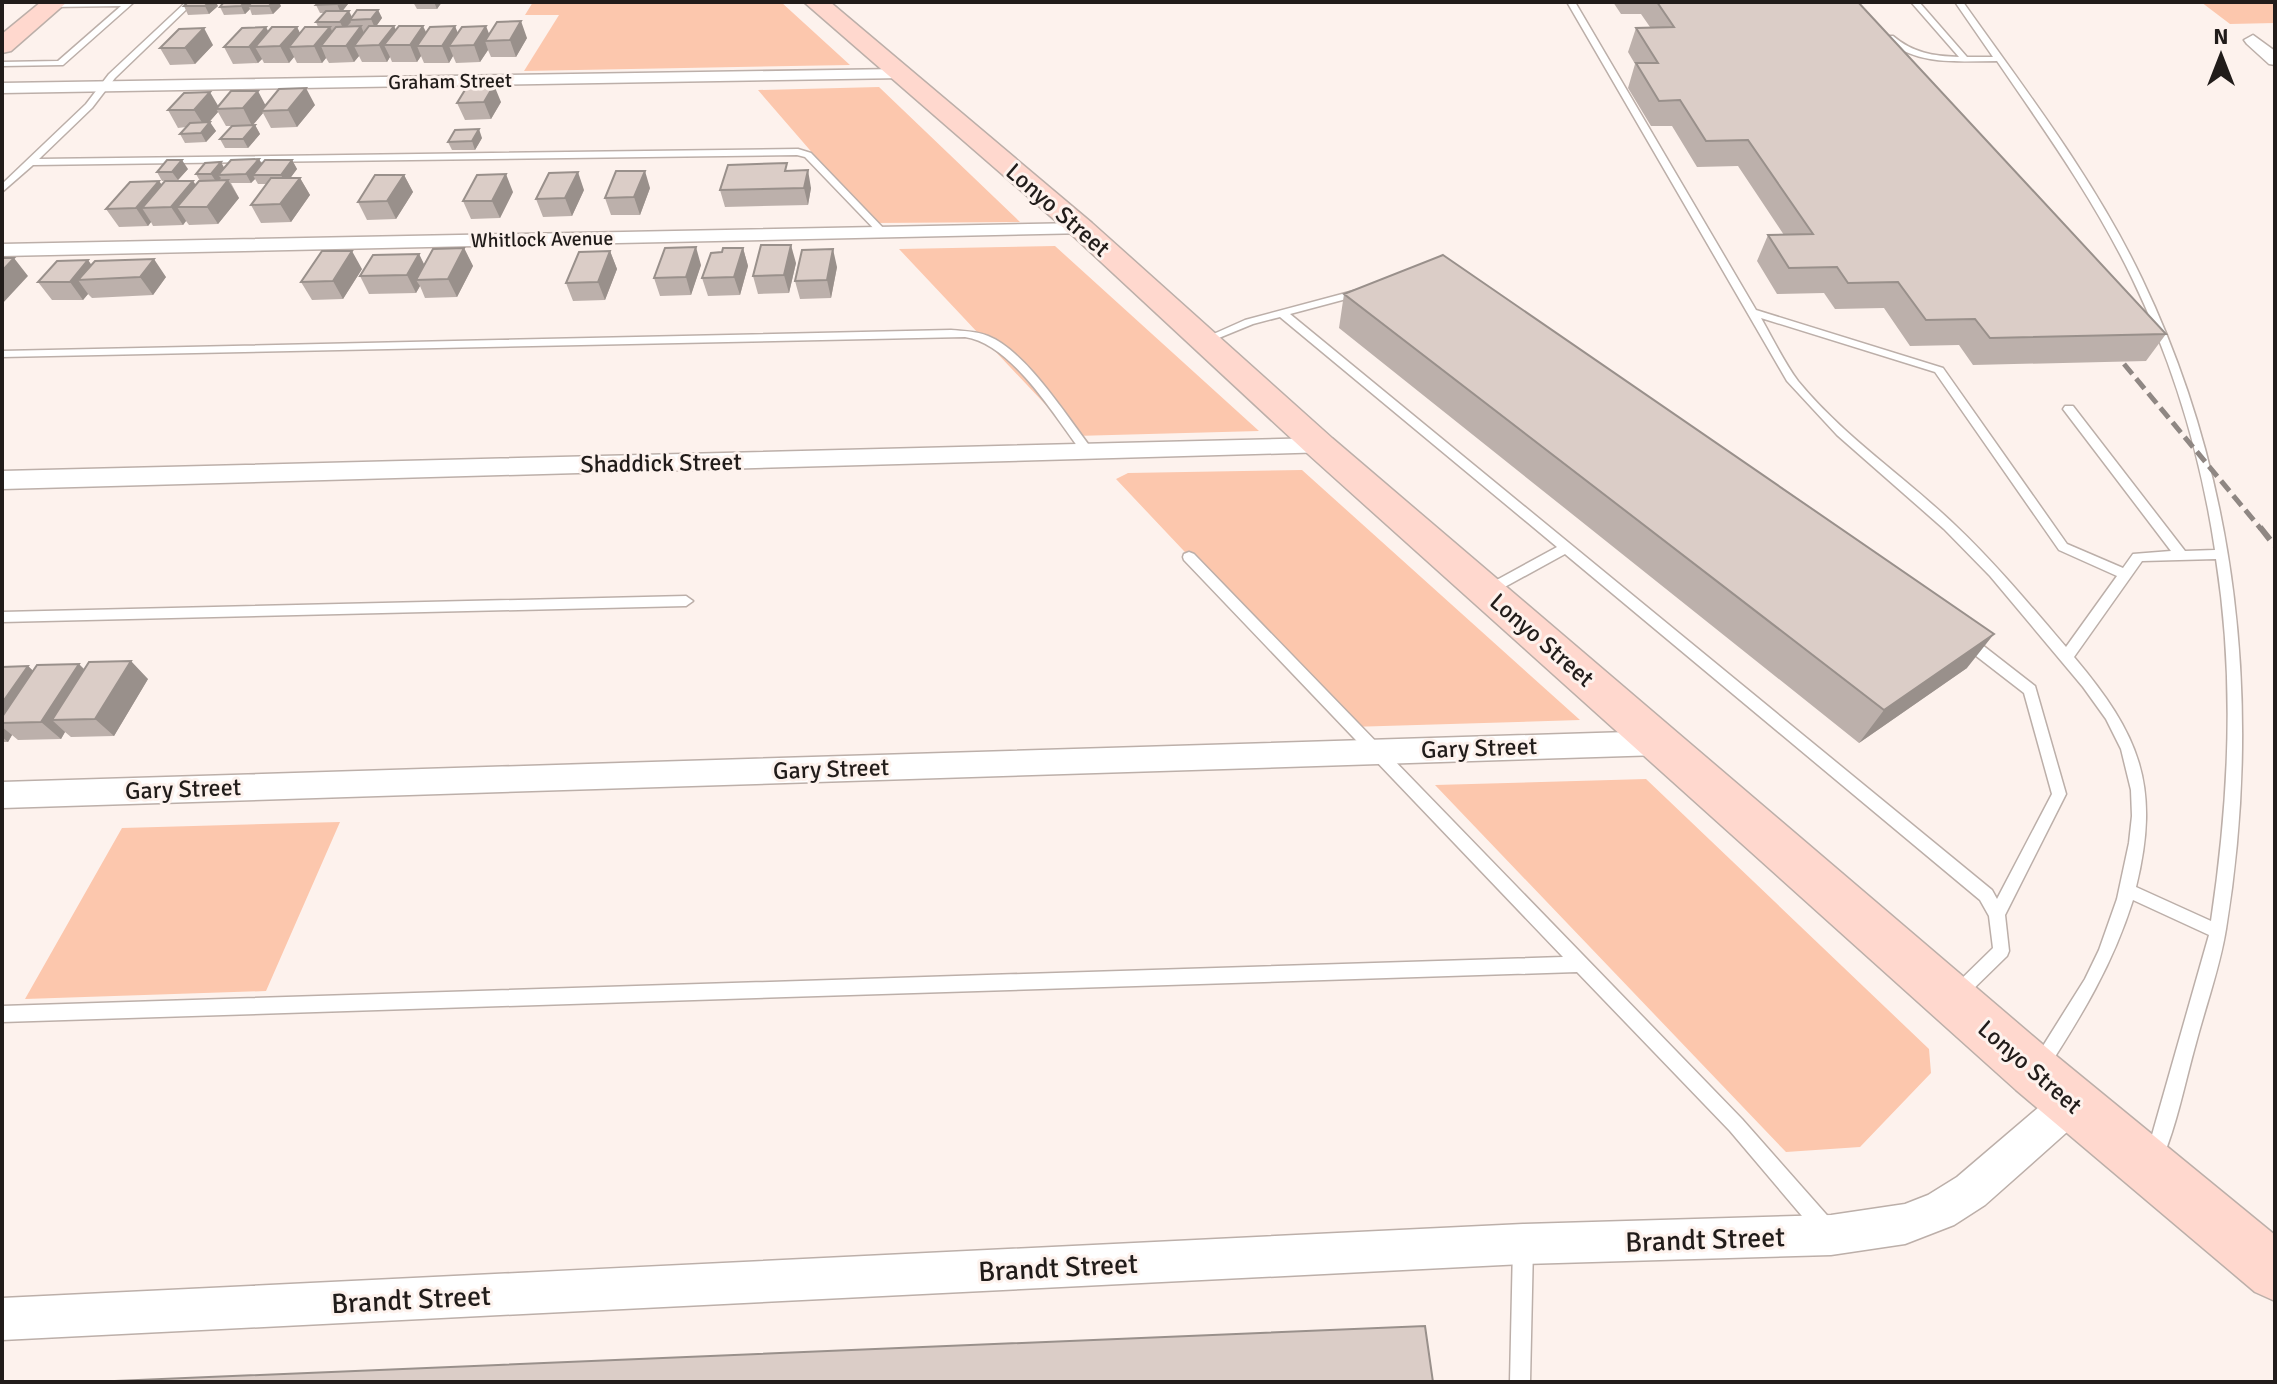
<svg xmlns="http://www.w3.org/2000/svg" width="2277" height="1384" font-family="Signika,sans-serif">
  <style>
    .green { fill: #fcc7ad }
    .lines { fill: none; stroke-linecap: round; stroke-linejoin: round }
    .lane-casing { stroke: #bcafa9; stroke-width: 3 }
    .street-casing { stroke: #bcafa9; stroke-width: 3 }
    .secondary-casing { stroke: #bcafa9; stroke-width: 3 }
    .lane { fill: #fff; fill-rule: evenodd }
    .street { fill: #fff; fill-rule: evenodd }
    .secondary { fill: #ffd8ce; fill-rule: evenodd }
    .rail-far1 { stroke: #8f8783; stroke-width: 5; stroke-dasharray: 13 6; stroke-linecap: butt }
    .rail { stroke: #8f8783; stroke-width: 6; stroke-dasharray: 16 8; stroke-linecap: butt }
    .wall { fill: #bcb0ab }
    .shaded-wall { fill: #99908b }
    .building { fill: #dbcdc7; stroke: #99908b; stroke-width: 2 }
    .labels { text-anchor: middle; stroke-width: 6; stroke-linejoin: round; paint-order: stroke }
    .far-street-label { font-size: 20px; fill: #211c1a; stroke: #fdf2ed }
    .street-label { font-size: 24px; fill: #211c1a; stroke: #fdf2ed }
    .near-street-label { font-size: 28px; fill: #211c1a; stroke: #fdf2ed }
  </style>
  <rect width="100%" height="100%" fill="#fdf2ed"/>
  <path class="green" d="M533,2h248l69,63 -326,6 35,-56h-34z
    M2201,2h74v21l-45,1z
    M879,87l141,135 -147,1 -115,-133z
    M1055,246l204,185 -184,5 -176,-187z
    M1302,470l278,250 -230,7 -234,-248 12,-6z
    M1646,779l283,270 2,24 -71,74 -74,5 -351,-367z
    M340,822l-74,169 -241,8 97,-171z"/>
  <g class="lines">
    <defs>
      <path id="lane" d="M77,2l56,1 -70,62 -61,1v-4l56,-1 63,-55 -70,1 -4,-2 4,-2z
        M186,2h8l-79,76 -23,30 -53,51 759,-10 13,4 77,80 -8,2 -75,-78 -8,-2 -764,10 -31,27v-8l84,-80 23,-30z
        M1567,2h8l181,308 187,58 124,176 56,24 10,-14 38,-3 -108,-142 2,-3h8l112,145 30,-1c-14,-94 -42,-187 -83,-272 -37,-77 -87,-147 -135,-217 -39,0 -79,5 -110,-21v-4h6c20,17 40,20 66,21l-48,-55h8l48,55h26l-38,-55h8c63,89 132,178 179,277 97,202 120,430 84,650 -6,38 -20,76 -30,114 -11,39 -19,82 -35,119l-6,3 -6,-3 -3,-6 63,-221 -76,-35c-21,66 -50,113 -87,171l-6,2 -6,-2 -3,-6 54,-86 14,-29 18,-51 12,-56 3,-27 -1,-26 -10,-41 -15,-30 -23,-32 -93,-111 -46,-47 -107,-94 -50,-54zM1761,318l174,54 124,178 58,26 -51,71c-36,-42 -71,-84 -111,-122 -51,-49 -111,-88 -157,-144 -14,-19 -25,-42 -37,-63zM2216,559c19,121 13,241 -5,362l-75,-34c25,-102 3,-153 -62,-230l68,-96z
        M1361,289l5,3 -1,2 -75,20 702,576 5,9 55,-105 -28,-101 -62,-48 -2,-4 2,-4h10l63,49 31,108 -61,121 4,36 -2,5 -43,42 -6,3 -6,-3 -2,-5 2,-5 41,-40 -4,-32 -9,-16 -415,-346 -73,40h-10l-2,-3 2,-3 75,-41 -277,-230 -27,7 -44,18 -4,1 -5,-3 45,-20z
        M951,330c12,1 25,1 37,6 38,15 79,81 104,113v6h-8c-28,-36 -71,-111 -119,-118l-963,20v-6z
        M1189,552l5,2 548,565 91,103 2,7 -2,7 -7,2 -7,-2 -89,-105 -153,-159 -1575,50v-16l1561,-49 -379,-397 -1,-3 1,-3z
        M686,596l7,5 -7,5 -684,16v-10z
        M1523,1236l7,3 3,7 -3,136h-20l3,-136 3,-7z"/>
      <path id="street" d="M2253,35l22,16v14l-6,-1 -22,-20 -3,-4z
        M898,69l6,1 3,4 -3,4 -902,15v-10z
        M1082,223l7,2 3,4 -3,4 -1087,23v-12z
        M1320,438l9,2 4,6 -4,6 -1327,37v-18z
        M1660,731l11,3 4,9 -4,9 -11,3 -1658,53v-26z
        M2072,1084l13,6 6,13 -6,13 -100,89 -31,20 -49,19 -74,11 -308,9 -1521,76v-42l1521,-74 308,-9 74,-11 23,-9 29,-18 102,-87z"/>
      <path id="secondary" d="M41,2h26l-56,49 -9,2v-19z
        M804,2h26l262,221 240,215 722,616 221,181v66l-20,-9 -239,-202 -708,-636 -236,-219z"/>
    </defs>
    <use href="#lane" class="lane-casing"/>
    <use href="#street" class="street-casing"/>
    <use href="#secondary" class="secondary-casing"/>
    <use href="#lane" class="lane"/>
    <use href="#street" class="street"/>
    <use href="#secondary" class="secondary"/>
    <path class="rail-far1" d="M2124,364l137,165"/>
    <path class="rail" d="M2260,527l15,19"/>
  </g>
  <path class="wall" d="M413,2h29l-5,7h-20z
    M1613,2h245l308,332 -20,27 -173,4 -14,-20 -49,1 -26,-38 -49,1 -11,-16 -47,1 -20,-33 11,-26h16l-46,-69 -41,1 -25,-41h-21l-23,-38 7,-24 -7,-12 8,-24 14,-1 -9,-13h-20z
    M348,4l-6,7 10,6 26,-7 4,8 -6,8h18l2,4 30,3 29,-7 2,7 32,1 38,4 -11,19h-25l-3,-7 -8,12 -24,1 -3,-7 -4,7h-25l-3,-7 -4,6h-25l-2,-5 -3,5h-25l-3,-6 -5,6 -25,1 -3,-5 -4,5h-25l-3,-6 -5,6h-25l-2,-4 -4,4 -25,1 -9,-17 45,-15 28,-5 3,6 18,-6 -2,-5 8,-9h-4l-4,-8z
    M184,6h34l-9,8 -21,1z
    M281,6l-8,8 -21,1 -2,-6 -5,5 -21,1 -4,-8z
    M213,45l-18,19 -25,1 -10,-17z
    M501,102l-10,17 -26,1 -8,-17z
    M315,105l-18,22 -26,1 -8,-15 -10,12h2l5,9 -12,14h-23l-5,-9 12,-13h-6l-8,-14 -9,10 7,9 -10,11 -21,1 -5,-9 6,-7 -8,1 -10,-18 50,-4z
    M482,138l-7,12h-23l-4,-8z
    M259,159l3,5 30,-4 5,9 -7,9h10l10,17 -19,27 -30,1 -10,-18 16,-21h-9l-3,-5 -4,4h-20l8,15 -21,26 -29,1 -3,-4 -3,4 -30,1 -2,-4 -3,4 -29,1 -13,-18 53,-28 3,4 31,-4 3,4 4,-4 -4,-7z
    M188,169l-10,11 -16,1 -5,-9z
    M789,171l22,17 -3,17 -83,2 -5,-17z
    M404,175l9,17 -17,27 -29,1 -9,-18z
    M650,188l-10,27h-29l-6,-17z
    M584,190l-12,26 -29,1 -7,-18z
    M513,192l-13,26 -29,1 -8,-18z
    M464,248l9,18 -16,31 -32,1 -5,-12 -4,7 -47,1 -9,-18 59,-22 5,11z
    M743,248l5,18 -8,29 -32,1 -6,-18z
    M610,251l7,18 -12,31 -32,1 -7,-18z
    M796,263l-7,30 -31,1 -5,-18z
    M92,265l74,12 -13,18 -61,3 -4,-4 -5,6h-31l-14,-18z
    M701,265l-10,30 -31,1 -6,-18z
    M837,267l-6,31 -31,1 -5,-18z
    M362,269l-19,30 -31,1 -11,-18z
    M1344,294l623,374 -108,75 -520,-415z
    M28,666l5,5 52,-2 63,10 -34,57 -43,1 -6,-5 -4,7 -43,1 -6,-5 -4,7h-6v-75z"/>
  <path class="shaded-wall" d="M209,2h7l2,4 -9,8 -4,-8z
    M245,2h7l-4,4 2,3 -5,5 -4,-8z
    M273,2h6l2,4 -8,8 -4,-8z
    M339,2h8l1,2 -7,9 -4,-9z
    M434,2h8l-5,7z
    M378,10l4,8 -7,10 -4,-9z
    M349,11l4,8 -3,1 1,2 -7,8 -4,-8z
    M521,21l6,17 -11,19 -6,-17z
    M361,26l7,17 -14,3 5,10 -5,6 -8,-16z
    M394,26l7,16 -17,3 6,12 -3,5 -8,-17z
    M423,26l8,16 -14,4 4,10 -4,6 -7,-17z
    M455,26l7,17 -13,3 4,10 -4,7 -7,-17z
    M486,26l6,15h-7l3,9 -8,12 -6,-17z
    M266,27l9,17 -20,3 7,12 -4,4 -9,-16z
    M297,27l8,17 -16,3 5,10 -5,6 -9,-17z
    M330,27l8,16 -17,3 5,12 -4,5 -8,-17z
    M204,28l9,17 -18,19 -10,-16z
    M494,85l7,17 -10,17 -7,-17z
    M306,88l9,17 -18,22 -9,-17z
    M258,91l9,17 -6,3 2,2 -11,13 -9,-18z
    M210,92l10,17h-4l2,3 -13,15 -11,-17z
    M210,122l6,9 -10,11 -5,-9z
    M255,125l5,9 -12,14 -5,-9z
    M479,129l3,9 -7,12 -3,-9z
    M259,159l5,9 -11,7 2,4 -4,4 -5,-9z
    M182,160l6,9 -10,11 -6,-8z
    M292,160l5,9 -11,15 -5,-9z
    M221,162l5,9 -8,4 3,3 -4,5 -6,-9z
    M808,170l3,18 -3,17 -4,-17z
    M645,171l5,17 -10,27 -6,-18z
    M578,172l6,18 -12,26 -7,-18z
    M506,174l7,18 -13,26 -8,-17z
    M404,175l9,17 -17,27 -9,-18z
    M300,178l10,17 -19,27 -11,-18z
    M228,180l11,18 -21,26 -11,-17z
    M159,181l12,18 -29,9 9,14 -3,4 -12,-18z
    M193,181l11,17 -27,9 9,14 -3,4 -12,-18z
    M791,245l5,18 -7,30 -5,-18z
    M696,247l5,18 -10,30 -5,-18z
    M464,248l9,18 -16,31 -9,-18z
    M743,248l5,18 -8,29 -6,-18z
    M833,249l4,18 -6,31 -4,-18z
    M352,251l10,18 -19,30 -10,-18z
    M610,251l7,18 -12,31 -7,-18z
    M419,254l9,18 -12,8 4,6 -4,7 -9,-18z
    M14,258l14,18 -26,28v-33z
    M154,259l12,18 -13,18 -13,-18z
    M88,260l13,18 -23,2 10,14 -5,6 -13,-18z
    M1994,634l-27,34 -108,75 25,-33z
    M131,661l17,18 -34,57 -19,-17z
    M79,664l18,18 -45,38 13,12 -4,7 -20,-17z
    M28,666l18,17 -44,40v-20z
    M2,727l10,8 -4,7 -6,-5z"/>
  <path class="building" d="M188,2h21l-4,4h-21z
    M224,2h21l-4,4 -21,1z
    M252,2h21l-4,4h-21z
    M319,2h20l-2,2 -21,1z
    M1657,2h201l308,332 -176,4 -15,-19 -49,1 -28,-38 -50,1 -11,-16 -48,1 -21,-33 45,-1 -65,-94 -42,1 -26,-41 -21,1 -23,-38h22l-22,-35 38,-1z
    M357,10h21l-7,9 -21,1z
    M326,11h23l-9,11h-24z
    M521,21l-11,19 -25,1 12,-19z
    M361,26l-15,20h-25l15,-19z
    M369,26h25l-15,19 -25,1z
    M399,26h24l-13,19h-26z
    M455,26l-13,20h-25l13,-19z
    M486,26l-12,19 -25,1 13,-19z
    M266,27l-17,20h-25l18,-19z
    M272,27h25l-17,19 -25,1z
    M305,27h25l-16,19 -25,1z
    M204,28l-19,20h-25l19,-19z
    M468,85h26l-10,17 -27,1z
    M306,88l-18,22 -27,1 18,-22z
    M231,91h27l-15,17 -27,1z
    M210,92l-16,18h-26l16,-17z
    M210,122l-9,11 -21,1 10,-11z
    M255,125l-12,14h-23l12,-13z
    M479,129l-7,12 -24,1 7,-12z
    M259,159l-13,15 -28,1 13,-15z
    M167,160h15l-10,12h-15z
    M265,160h27l-11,15h-28z
    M221,162l-10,12h-15l9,-11z
    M787,163l-2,8 23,-1 -4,18 -84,2 8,-25z
    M616,171h29l-11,26 -29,1z
    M578,172l-13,26 -29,1 13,-26z
    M506,174l-14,27h-29l14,-26z
    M375,175h29l-17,26 -29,1z
    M271,178h29l-20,26 -29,1z
    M228,180l-21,27h-30l22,-26z
    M159,181l-23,27 -30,1 24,-27z
    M165,181h28l-22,26 -29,1z
    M761,245h30l-7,30 -31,1z
    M696,247l-10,30 -32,1 11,-30z
    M464,248l-16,31 -32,1 17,-31z
    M723,248h20l-9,29 -32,1 9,-25 11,-1z
    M833,249l-6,31 -32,1 7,-31z
    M322,251h30l-19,30 -32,1z
    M610,251l-12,31 -32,1 13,-31z
    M419,254l-12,21 -47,1 13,-21z
    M1443,255l551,379 -110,76 -540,-416z
    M2,258h12l-12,13z
    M154,259l-14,18 -62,3 17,-19z
    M88,260l-18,22h-32l19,-21z
    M131,661l-36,58 -43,1 37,-58z
    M79,664l-38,58 -39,1v-6l35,-52z
    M28,666l-26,37v-36z
    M1425,1326l8,56h-1342z"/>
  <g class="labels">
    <g class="far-street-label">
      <text transform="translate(450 81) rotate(-1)" y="7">Graham Street</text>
      <text transform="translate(542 239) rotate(-1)" y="7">Whitlock Avenue</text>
    </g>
    <g class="street-label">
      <text transform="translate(1058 210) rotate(41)" y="8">Lonyo Street</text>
      <text transform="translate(661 463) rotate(-1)" y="8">Shaddick Street</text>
      <text transform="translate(1542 640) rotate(41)" y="8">Lonyo Street</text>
      <text transform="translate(1479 748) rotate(-2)" y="8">Gary Street</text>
      <text transform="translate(831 769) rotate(-2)" y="8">Gary Street</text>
      <text transform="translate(183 789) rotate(-2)" y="8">Gary Street</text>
      <text transform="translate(2030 1067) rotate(41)" y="8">Lonyo Street</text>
    </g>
    <g class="near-street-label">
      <text transform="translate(1705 1239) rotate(-2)" y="10">Brandt Street</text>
      <text transform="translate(1058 1267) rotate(-3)" y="10">Brandt Street</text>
      <text transform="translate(411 1299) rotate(-3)" y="10">Brandt Street</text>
    </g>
  </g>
  <rect width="2277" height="1384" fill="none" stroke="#211c1a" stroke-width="8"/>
  <g transform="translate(2221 56)" stroke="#fdf2ed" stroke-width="6" paint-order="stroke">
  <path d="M0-6L14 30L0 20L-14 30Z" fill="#211c1a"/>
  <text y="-12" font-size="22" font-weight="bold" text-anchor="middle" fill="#211c1a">N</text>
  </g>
</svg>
